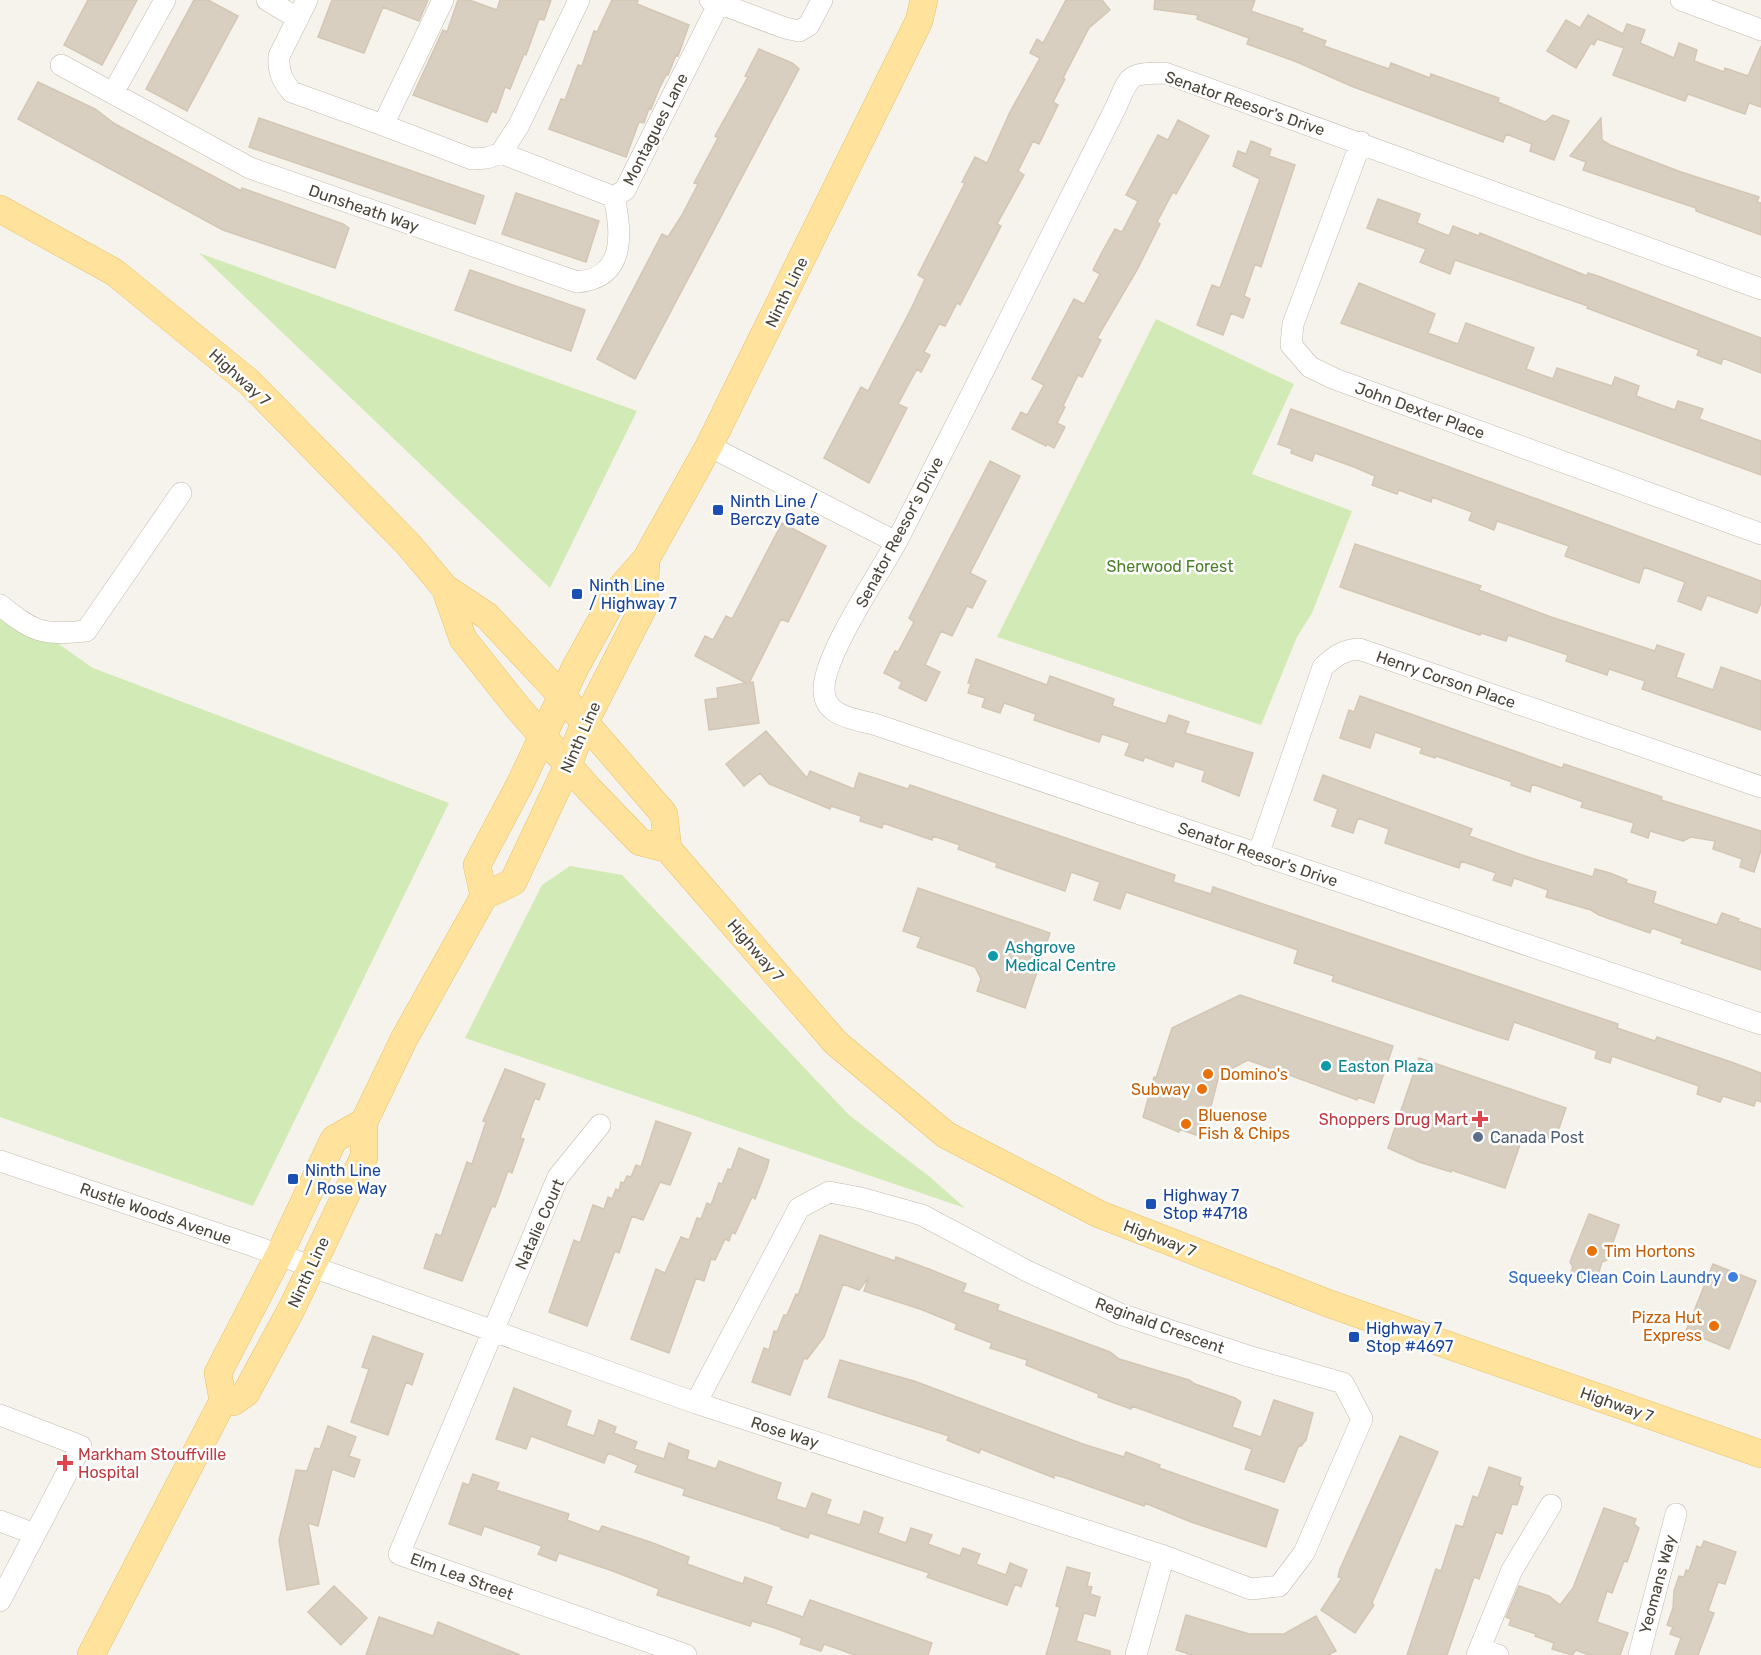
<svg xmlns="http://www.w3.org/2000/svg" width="1761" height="1655" font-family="Rubik,sans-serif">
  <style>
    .green { fill: #d2eab5 }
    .building { fill: #d8cfc1; stroke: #d3c7b4; stroke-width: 1.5 }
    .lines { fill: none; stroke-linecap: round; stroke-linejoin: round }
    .minor-casing { stroke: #c2bbae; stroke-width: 22 }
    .major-casing { stroke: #e6c16a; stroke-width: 28 }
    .minor { stroke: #fff; stroke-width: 21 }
    .major { stroke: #ffe39c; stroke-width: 27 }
    .transit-dot { fill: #1a4fb4; stroke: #fff; stroke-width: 2 }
    .culture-dot { fill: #0f9aa8; stroke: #fff; stroke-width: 2 }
    .food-dot { fill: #e8710a; stroke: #fff; stroke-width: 2 }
    .health-dot { fill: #e0444e; stroke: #fff; stroke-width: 2 }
    .service-dot { fill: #5c6f8a; stroke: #fff; stroke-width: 2 }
    .shop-dot { fill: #3f7fe0; stroke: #fff; stroke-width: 2 }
    .labels { text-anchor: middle; stroke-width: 5; stroke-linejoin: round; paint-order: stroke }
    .street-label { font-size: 16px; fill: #4b4439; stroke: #fff }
    .transit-label { font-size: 16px; fill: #164399; stroke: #fff; text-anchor: start }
    .park-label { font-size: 16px; fill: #4a7f2a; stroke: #fff }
    .culture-label { font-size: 16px; fill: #0d838f; stroke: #fff; text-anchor: start }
    .food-label { font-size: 16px; fill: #c56008; stroke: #fff; text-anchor: start }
    .health-label { font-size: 16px; fill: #be3a42; stroke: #fff; text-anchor: end }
    .service-label { font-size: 16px; fill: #4e5e75; stroke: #fff; text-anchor: start }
    .shop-label { font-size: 16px; fill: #366cbe; stroke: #fff; text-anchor: end }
  </style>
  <rect width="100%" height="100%" fill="#f6f3ec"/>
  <path class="green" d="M199,253l438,158 -87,177z
    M1156,319l138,65 -42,90 100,37 -40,102 -15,24 -36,88 -264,-88z
    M0,603l93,65 356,135 -196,403 -253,-89z
    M570,866l52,9 227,240 81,62 35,31 -500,-170 77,-153z"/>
  <path class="building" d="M88,0h49l-35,65 -38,-20z
    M194,0h14l30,16 -51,95 -41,-22z
    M332,0h96l-9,21 -36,-14 -19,46 -46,-16z
    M458,0h11l28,10 3,-10h51l-7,20 -5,-1 -13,36 -2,-1 -14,35 -5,-2 -9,26 -4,-2 -5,11 -74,-27 30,-65 4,2z
    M612,0h26l-1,4 52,21 -11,31 -2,-1 -8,20h-2l-7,14 -8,20 -2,-1 -5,15 -5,-1 -13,35 -77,-28 12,-30 4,1 13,-35 4,1 12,-35 3,1z
    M1066,0h36l8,10 -21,18 -26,50 2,1 -12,23 5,3 -19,39 -6,-3 -15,30 6,4 -27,49 4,2 -17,33 -24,46 -3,-2 -12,23 -6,-2 -15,28 6,3 -9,17 -4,-3 -19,35 9,4 -38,75 -45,-25 37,-71 7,4 43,-82 14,-30 -7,-4 47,-92 -3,-1 13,-25 12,6 23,-51 30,-54 -10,-5 7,-14 6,4z
    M1155,0h100l-4,11 52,18 -1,3 24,9 -2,5 65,23 2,-6 39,15 1,-4 68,24 -1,4 47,20 8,-7 16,6 -15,39 -24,-9 2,-7 -26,-10 -3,8 -152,-56 -54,-24 -50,-18 2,-6 -52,-19 1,-4 -44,-6z
    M1588,15l35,19 4,-10 18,6 -5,13 34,15 5,-15 18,7 -3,11 30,11 1,-4 23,8 13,-30v61l-12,-4 -4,11 -57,-20 -3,7 -72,-26 11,-27 -27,-9 -3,6 -3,-2 -15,25 -29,-17 19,-31 14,8z
    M759,49l33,14 7,6 -164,310 -38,-20 65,-125 6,3 14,-22 16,-31 -4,-1 24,-45 -3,-2 33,-59 -3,-1z
    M38,82l57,27 20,15 126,67 1,-3 101,36 6,4 -14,40 -112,-38 -205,-111z
    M259,118l225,78 -9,28 -226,-77z
    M1601,118l1,22 8,5 71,27 78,25 -2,5 4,1v32l-65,-24v-3l-113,-38 3,-8 -16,-6z
    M1178,120l31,16 -33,58 -3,-2 -16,30 3,2 -23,46 -40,68 4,2 -19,37 -4,-2 -15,31 2,1 -8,16 8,4 -11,21 -7,-4 -1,2 -34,-17 9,-17 6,3 17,-30 -12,-6 42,-80 10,5 16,-30 -7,-4 9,-18 13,-23 7,3 16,-31 -12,-6 32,-60 10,5z
    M1251,141l20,8 -2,7 26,9 -34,102 -6,-3 -11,32 6,3 -7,19 -12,-5 -8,22 -26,-10 15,-40 8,3 40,-109 -27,-13 5,-15 8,3z
    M516,193l83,28 -13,41 -84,-28z
    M1378,199l42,15 -3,9 32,13 4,-10 26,10 1,-3 107,43 1,-3 10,3 163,62v35l-38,-15 -2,6 -24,-9 2,-5 -112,-42 1,-2 -133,-46 -5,14 -30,-12 6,-13 -59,-21z
    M470,270l115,40 -14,41 -116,-41z
    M1359,283l76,31 -7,19 30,11 8,-21 68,25 -8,21 27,10 4,-11 55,18 3,-9 24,9 -3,10 39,14 3,-9 25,8 -4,10 62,22v34l-420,-152z
    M1291,409l470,172v22l-4,10 -50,-18 -6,15 -23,-9 7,-19 -41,-15 -5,16 -74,-27 4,-10 -72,-25 -3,9 -25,-10 3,-8 -40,-15 -1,5 -32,-12 -2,4 -25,-9 3,-9 -21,-9 -39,-14 -3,8 -21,-8 1,-4 -14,-5z
    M990,461l30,15 -50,97 16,8 -14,27 -5,-2 -15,30 -11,-5 -16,34 15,7 -14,29 -27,-13 3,-6 -18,-9 11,-22 3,1 16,-30 -5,-4z
    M782,523l44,23 -38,76 -7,-3 -32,64 4,-1 6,41 -50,7 -4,-30 13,-2 -1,-10 29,-5 -51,-27 10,-20 8,4 13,-24 6,3z
    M1355,544l126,42 -2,4 72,27 104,34 2,-6 27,9 -8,23 37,13 8,-23 40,14v49l-119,-41 3,-8 -36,-12 -2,6 -41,-14 2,-6 -60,-20 -2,6 -25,-8 -1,2 -140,-48z
    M976,659l71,26 3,-9 64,23 -2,7 54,18 3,-9 20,7 -4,11 68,20 -14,43 -37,-15 3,-10 -30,-10 -2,6 -28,-10 -2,4 -18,-6 5,-12 -28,-9 -3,8 -65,-22 2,-6 -32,-11 -4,10 -18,-6 3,-9 -17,-5 3,-10h-3z
    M1360,696l202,72 2,-4 98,33 -1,3 100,31v19l-7,22 -14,-5 2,-8 -29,-10 2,-8 -24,-4 -8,4 -33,-10 -2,7 -17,-6 3,-9 -53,-16 2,-5 -51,-18 -2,8 -19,-7 1,-3 -76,-26 -1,2 -15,-5 2,-5 -47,-16 -5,16 -30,-10 9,-28 5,2z
    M766,731l41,47 3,-7 44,18 5,-16 49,16 2,-4 265,90 -2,7 38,12 2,-7 405,137 -1,4 38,13 2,-4 77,26 27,10v29l-5,-2 -2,6 -31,-10 -3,6 -23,-8 2,-8 -87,-30 -2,7 -15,-5 2,-7 -83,-29 -6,18 -25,-8 -151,-51 2,-5 -40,-13 4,-13 -172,-58 -6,17 -26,-9 6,-18 -29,-10 -6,19 -69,-24 1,-4 -39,-14 2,-4 -27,-9 -1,4 -49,-17 -1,5 -22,-7 1,-5 -30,-10 -1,3 -61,-25 -9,-11 -16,13 -18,-22z
    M1323,775l149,54 -3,7 62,22 62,19 2,-8 15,4 17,7 -1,3 30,9 -3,11 26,9 38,13 5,-12 17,6 -1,2 23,8v41l-80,-27 2,-4 -31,-11 -2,5 -51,-18 -8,-5 -45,-13 2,-7 -34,-12 -3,8 -18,-6 3,-7 -35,-12 -2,7 -74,-25 4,-14 -31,-11 -5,15 -21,-7 6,-17 -24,-9z
    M918,888l132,45 -25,75 -48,-17 4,-12 -6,-12 -58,-20 4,-10 -18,-6z
    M1240,995l153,51 -19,57 -17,-6v3l-109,-40 -29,15 -11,43 -3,-1 -6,19 -20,-7v3l-36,-15 11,-40 2,1 16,-50z
    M1419,1058l147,50 -11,32 -30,-10 -20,58 -54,-18v2l-32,-10 -31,-14z
    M505,1069l40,15 -6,16 -4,-2 -15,40 4,1 -12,34 -4,-2 -13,36 -3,-1 -30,75 -38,-13 12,-34 5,2 26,-74 5,2 14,-42 -3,-1z
    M656,1121l35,12 -21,52 -10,-3 -17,38 -11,-4 -13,37 -4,-2 -28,75 -38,-14 25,-72 6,3 13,-38 11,4 4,-12 4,2 4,-10 3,2 2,-9 3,1 3,-7 4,1 5,-12 5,2z
    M739,1148l30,12 -2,8 -12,31 -3,-2 -17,37 -3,-2 -3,9 -4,-2 -10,21 -4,-1 -7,22 -8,-3 -27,75 -38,-14 25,-70 9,4 16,-36 8,3 8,-22 4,1 6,-16 4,2 8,-22 3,1 6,-15 3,1z
    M1589,1214l30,11 -12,35 -5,2 -5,16 -6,4 -21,-8 3,-7 -3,-5z
    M820,1235l75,26 1,-4 33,12 37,15 -3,8 36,13 -2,5 113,42 9,7 70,21 6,4 40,14 6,4 -9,25 29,10 13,-37 39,13 -7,27 -5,6 -2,-1 -15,37 -39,-13 7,-20 -120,-43 -1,3 -33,-12 1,-3 -73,-29 1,-5 -37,-12 2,-5 -37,-14 2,-5 -37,-15 -56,-18 5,-14 -10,13 -16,-6 -19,53 -17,22 -3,-1 -14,37 -38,-13 12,-34 5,2 5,-19 3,1 7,-17h3l9,-21 2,1z
    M1713,1264l43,17 -27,68 -43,-18z
    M373,1336l50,18 -11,31 -6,-3 -18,53 -37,-13 18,-53 -7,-2z
    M840,1360l74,21 169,63 41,13 2,-5 34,13 -1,3 119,42 -12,37 -75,-25 -46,-19 -1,3 -81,-29 -9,-2v3l-73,-29 -2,4 -32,-13 2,-4 -121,-39z
    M514,1388l57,23 -5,15 28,10 5,-16 17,7 -2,6 23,9 -3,7 30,10 5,-16 20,8 -2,8 29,10 3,-8 62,22 -5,16 30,10 6,-16 19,7 -5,14 34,11 4,-14 19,7 -5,15 28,10 5,-15 21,7 -4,9 32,12 3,-8 17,6 -4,10 30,11 4,-12 17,7 -6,17 -6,-3 -8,21 -80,-28 2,-4 -45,-15 -74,-25 -2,5 -27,-9v-2l-98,-32 2,-6 -50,-17 3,-7 -30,-12 -4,10 -73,-27 -5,13 -30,-10z
    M328,1426l28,11 -7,19 11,4 -6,17 -22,-8 -14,57 -10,-3 11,61 -32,6 -8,-50 17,-70 11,1 8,-23 5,1z
    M1400,1436l38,16 -66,151 2,2 -19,28 -34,-23 21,-32 -4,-1 2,-8z
    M1489,1467l32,11 -2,7 4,2 -6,18 -5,-1 -10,30 -6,-2 -17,47 -5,-2 -27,78h-40l29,-86 5,2 15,-46 7,2 10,-31 5,2z
    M473,1474l26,9 -3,7 73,24 -2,6 32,12 3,-6 51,17 36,14 -2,7 56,20 2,-7 27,10 -6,17 37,13 7,-17 122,43 -4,12h-73l-31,-11 -3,7 -21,-7 2,-6 -27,-10 -23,-7 -2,5 -93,-31 2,-6 -49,-19 -51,-17 -3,8 -18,-7 4,-8 -32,-11 -26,-9 -3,9 -32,-11 14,-41 6,2z
    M1604,1508l32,11 -2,5 5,4 -12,34 -3,-1 -12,32 -5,-2 -10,31 31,11 -8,22h-31l-13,-5 -4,5 -20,-6 2,-6 -19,-7 1,-2 -27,-9 2,-6 -5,-2 13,-31 30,10 11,9 13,-17z
    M1704,1541l32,11 -11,32 -7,-2 -10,29 6,2 -16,42h-23l6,-17 -11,-4 3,-7 -6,-2 6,-17 1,-17 5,-15 5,1 2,-7 3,1 8,-25 4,2z
    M1067,1567l23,6 -3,13 5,1 -2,7 10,3 -5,19 -11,-3 -8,28 34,10v4h-64l14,-48 -4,-1z
    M334,1586l33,32 -26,27 -33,-33z
    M1186,1615l63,19h35l32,-18 20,35 -8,4h-136l-16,-5z
    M379,1617l54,19 5,-14 82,33h-154z"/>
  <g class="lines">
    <defs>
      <path id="minor" d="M267,0l30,18
        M307,0l-28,56c-1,15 3,25 13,36l91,33
        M443,0l-60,125 89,34 15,-1 14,-5 113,44 11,-7 94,-187
        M710,0l75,28 14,3 10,-6 13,-25
        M1681,0l80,30
        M61,65l189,103 327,114c49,-4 45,-49 37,-85
        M113,93l52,-93
        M1361,142l-68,182 -2,21 19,22 25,12 426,155
        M501,153l18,-28 60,-125
        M1761,289l-596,-216c-40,0 -35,4 -50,36 -72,144 -144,287 -217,430 -18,34 -74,115 -74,150 -1,27 30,30 50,35l887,300
        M709,446l187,96
        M0,605c35,28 42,30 86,26l95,-138
        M1258,855l65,-188c12,-11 20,-17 36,-18l402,138
        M600,1125l-42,52 -159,377 287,101
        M0,1161l251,84 445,158 468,153 87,33 28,-3 25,-33 58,-134 -19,-36 -95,-27 -128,-42 -93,-43 -105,-56 -61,-17 -32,-6 -30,16 -103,195
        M0,1415l81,31 -81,155
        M0,1521l35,13
        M1480,1649l18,6
        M1136,1655l28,-99
        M1477,1655l35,-85 39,-65
        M1639,1655l37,-141"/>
      <path id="major" d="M0,209l114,63 135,110 159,162 37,44 42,28 74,79 103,119 4,35
        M445,588l18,51 55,69 70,80 52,54 28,7 168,194 110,92 153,79 231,90 431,150
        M484,896l-7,-31 43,-81 55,-116 42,-76 29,-33 63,-113 210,-425 5,-21
        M223,1401l10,1 13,-9 46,-85 72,-151v-35l40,-83 80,-143 29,-14 55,-117 16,-41 60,-118 2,-47
        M91,1655l132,-254 -5,-28 61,-118 55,-116 30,-17"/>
    </defs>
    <use href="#minor" class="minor-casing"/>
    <use href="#major" class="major-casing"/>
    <use href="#minor" class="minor"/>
    <use href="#major" class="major"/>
  </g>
  <g class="transit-dot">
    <rect x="712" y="504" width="12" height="12" rx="3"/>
    <rect x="571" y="588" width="12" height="12" rx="3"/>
    <rect x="287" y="1173" width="12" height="12" rx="3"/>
    <rect x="1145" y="1198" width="12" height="12" rx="3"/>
    <rect x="1348" y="1331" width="12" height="12" rx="3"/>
  </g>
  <g class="culture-dot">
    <circle cx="993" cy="956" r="6"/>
    <circle cx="1326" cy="1066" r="6"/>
  </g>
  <g class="food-dot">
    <circle cx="1208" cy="1074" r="6"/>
    <circle cx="1202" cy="1089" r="6"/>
    <circle cx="1186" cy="1124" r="6"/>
    <circle cx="1592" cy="1251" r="6"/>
    <circle cx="1714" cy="1326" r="6"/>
  </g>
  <g class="health-dot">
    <path d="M1477 1110h6v6h6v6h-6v6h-6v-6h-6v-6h6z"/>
    <path d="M62 1454h6v6h6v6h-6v6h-6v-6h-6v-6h6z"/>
  </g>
  <circle class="service-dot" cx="1478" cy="1137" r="6"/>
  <circle class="shop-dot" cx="1733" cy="1277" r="6"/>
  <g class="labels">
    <g class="street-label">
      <text transform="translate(1245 103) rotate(19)" y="6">Senator Reesor's Drive</text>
      <text transform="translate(655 129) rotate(-63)" y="6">Montagues Lane</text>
      <text transform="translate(364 208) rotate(19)" y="6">Dunsheath Way</text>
      <text transform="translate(786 292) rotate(-64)" y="6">Ninth Line</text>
      <text transform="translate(240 377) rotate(42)" y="6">Highway 7</text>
      <text transform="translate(1420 410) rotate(20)" y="6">John Dexter Place</text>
      <text transform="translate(899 532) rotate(-62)" y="6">Senator Reesor's Drive</text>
      <text transform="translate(1446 679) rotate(19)" y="6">Henry Corson Place</text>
      <text transform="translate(580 737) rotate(-66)" y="6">Ninth Line</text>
      <text transform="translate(1258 854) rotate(19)" y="6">Senator Reesor's Drive</text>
      <text transform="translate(756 950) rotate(49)" y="6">Highway 7</text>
      <text transform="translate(156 1213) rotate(19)" y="6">Rustle Woods Avenue</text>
      <text transform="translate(539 1224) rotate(-66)" y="6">Natalie Court</text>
      <text transform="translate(1160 1238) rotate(21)" y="6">Highway 7</text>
      <text transform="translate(308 1272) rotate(-65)" y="6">Ninth Line</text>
      <text transform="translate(1160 1325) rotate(20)" y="6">Reginald Crescent</text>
      <text transform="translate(1617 1404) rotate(19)" y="6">Highway 7</text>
      <text transform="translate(785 1432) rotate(18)" y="6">Rose Way</text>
      <text transform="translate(462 1576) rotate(20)" y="6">Elm Lea Street</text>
      <text transform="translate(1657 1584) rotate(-75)" y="6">Yeomans Way</text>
    </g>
    <g class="transit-label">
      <text x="730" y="507">Ninth Line /<tspan x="730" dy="18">Berczy Gate</tspan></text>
      <text x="589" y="591">Ninth Line<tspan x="589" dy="18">/ Highway 7</tspan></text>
      <text x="305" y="1176">Ninth Line<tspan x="305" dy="18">/ Rose Way</tspan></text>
      <text x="1163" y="1201">Highway 7<tspan x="1163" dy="18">Stop #4718</tspan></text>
      <text x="1366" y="1334">Highway 7<tspan x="1366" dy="18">Stop #4697</tspan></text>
    </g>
    <g class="park-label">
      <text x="1170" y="572">Sherwood Forest</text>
    </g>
    <g class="culture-label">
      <text x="1005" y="953">Ashgrove<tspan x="1005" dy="18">Medical Centre</tspan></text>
      <text x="1338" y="1072">Easton Plaza</text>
    </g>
    <g class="food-label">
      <text x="1220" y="1080">Domino's</text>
      <text x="1190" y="1095" text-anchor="end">Subway</text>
      <text x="1198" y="1121">Bluenose<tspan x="1198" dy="18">Fish &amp; Chips</tspan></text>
      <text x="1604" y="1257">Tim Hortons</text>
      <text x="1702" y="1323" text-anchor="end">Pizza Hut<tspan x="1702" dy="18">Express</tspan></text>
    </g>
    <g class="health-label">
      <text x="1468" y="1125">Shoppers Drug Mart</text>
      <text x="78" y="1460" text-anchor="start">Markham Stouffville<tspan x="78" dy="18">Hospital</tspan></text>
    </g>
    <g class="service-label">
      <text x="1490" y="1143">Canada Post</text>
    </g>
    <g class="shop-label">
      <text x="1721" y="1283">Squeeky Clean Coin Laundry</text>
    </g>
  </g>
</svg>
